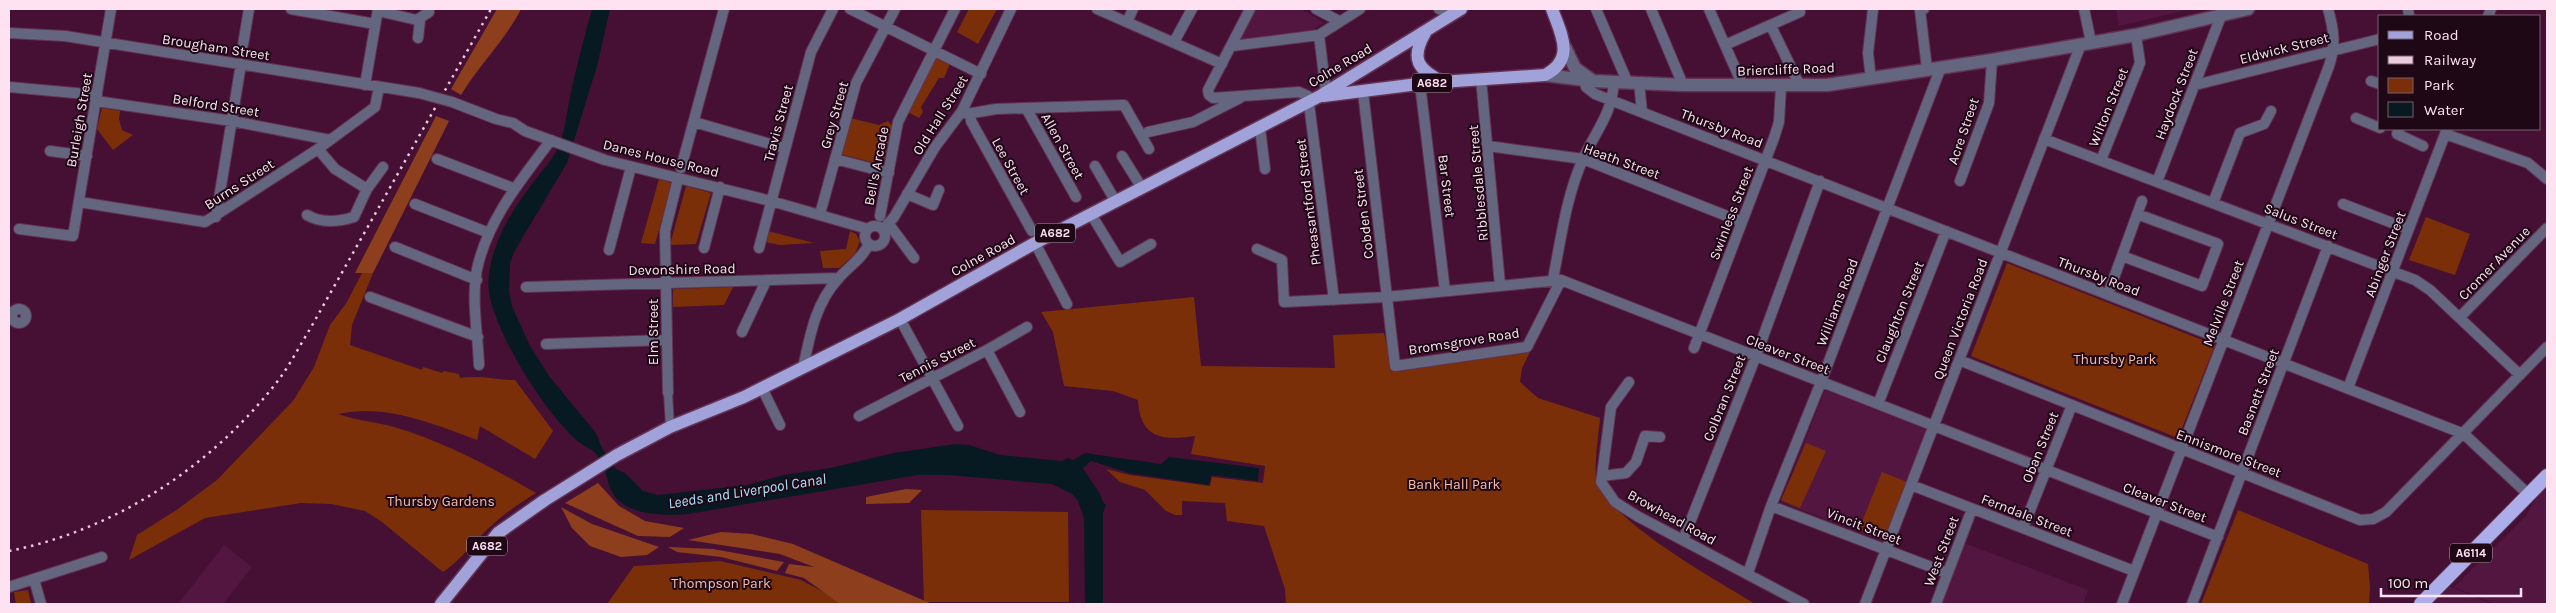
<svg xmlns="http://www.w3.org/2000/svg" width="2556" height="613" font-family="Karla,sans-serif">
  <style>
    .built { fill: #531640 }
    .green { fill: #7b2f09 }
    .forest { fill: #8d3f1d }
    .water { fill: #071a21 }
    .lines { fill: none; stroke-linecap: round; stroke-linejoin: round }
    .pedestrian-casing { stroke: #633252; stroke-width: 10 }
    .minor-casing { stroke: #633252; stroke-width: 12 }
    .tertiary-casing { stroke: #633252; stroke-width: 15 }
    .primary-casing { stroke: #633252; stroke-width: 15 }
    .trunk-casing { stroke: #633252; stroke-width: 16 }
    .pedestrian { stroke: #646680; stroke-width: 8 }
    .minor { stroke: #646680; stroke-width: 10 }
    .tertiary { stroke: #646680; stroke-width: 12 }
    .primary { stroke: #a0a2d9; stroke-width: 12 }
    .trunk { stroke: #acaeea; stroke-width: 14 }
    .rail { stroke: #ebccde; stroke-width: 2.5; stroke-dasharray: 2.5 5; stroke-linecap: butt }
    .minor-bridge-casing { stroke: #633252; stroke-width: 12; stroke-linecap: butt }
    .minor-bridge { stroke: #646680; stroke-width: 10 }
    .labels { text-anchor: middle; stroke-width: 4; stroke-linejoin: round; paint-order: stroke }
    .shield { fill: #1e0816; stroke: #bba1b0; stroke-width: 1 }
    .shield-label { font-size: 12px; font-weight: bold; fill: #fee2f2 }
    .street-label { font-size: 14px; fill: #fee2f2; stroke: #1e0816 }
    .park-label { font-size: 14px; fill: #f5bea8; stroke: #1e0816 }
    .water-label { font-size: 15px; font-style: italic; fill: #a7e5fc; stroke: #1e0816 }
  </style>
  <rect width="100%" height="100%" fill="#451034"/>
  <path class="built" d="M1256,9h45l23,14 -18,10 -66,7z
    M2116,9h75l-72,17z
    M1825,390l103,40 -44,112 -103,-40z
    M2547,486v118h-53l-40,-17 72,-71 10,-18z
    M1964,543l124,47 -5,14h-142z
    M224,545l28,22 -29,37h-45z
    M2449,586l43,18h-61z"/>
  <path class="green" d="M969,9h28l-19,35 -21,-12z
    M936,57l14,7 -6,14h-5l-18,29 2,5 -4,6 -11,-6z
    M102,108l18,3 -1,8 3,11 11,5 -20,15 -16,-21z
    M850,118l29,7 9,-4 4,5 -9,39 -43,-11z
    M659,179l13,4 -17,61 -14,-1z
    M686,186l25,7 -15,51 -26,1z
    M2426,217l44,17 -15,41 -46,-15z
    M768,231l46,12 -34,2 -15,-3z
    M850,231l6,3 4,7 -5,13 -16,14h-16l-3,-17 26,-2z
    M2007,263l208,82 -37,93 -207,-82z
    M362,273h11l-21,52 -2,20 72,25 1,-3 19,6 2,-2 15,3 1,4c19,-3 36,2 55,2l38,51 -18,28 -55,-33 -3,14c-43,-16 -92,-37 -139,-26 19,7 38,8 56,13 51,15 97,40 142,66 -16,10 -31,20 -45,33 -17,15 -29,33 -48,46l-61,-50 -17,-11 -34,-7 -30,-1 -96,15 -76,42 8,-25 41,-26 39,-29 76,-79 21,-34 16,-42 17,-23z
    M733,287l-9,18 -51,2v-18z
    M1194,297l7,69 134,2 -2,-33 51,-2 9,39 137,-20 -8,16 -2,14 18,16 62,20c-1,12 -7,56 -3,64 17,42 118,97 158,122h-469l-1,-15 -21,-63 -37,-5 -2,-18 -43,-2v14h-7l-9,-4 -21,-21 -25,-8 -14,-13 24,6 80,11 2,-9 51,6 2,-17 -74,-12 4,-18c-33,5 -55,2 -57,-36l-25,-9 -49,-5 -11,-54 -12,-20z
    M1806,443l20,8 -26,57 -19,-8z
    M1882,472l25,10 -22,58 -26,-11z
    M921,510l147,2 1,90h-145z
    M2238,510l130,54 2,23 -1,17h-168z
    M720,561l81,19 45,24h-239l27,-38z
    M28,590l3,14h-15l-2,-12z"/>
  <path class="forest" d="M497,9h24c-15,30 -42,56 -60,86l-10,-6z
    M436,116l13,5 -76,152h-18z
    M598,483l21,23 26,15 39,7 -14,9 -32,-1 -73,-33z
    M906,489l16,1 -13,13 -43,1v-7z
    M561,507l31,17 67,23 -12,8 -26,2 -31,-11 -18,-18z
    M721,532l31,2 41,10 139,60h-92l-36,-26 -19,-5 4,-9 25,3 -34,-13 -92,-14z
    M668,547l45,2 71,13 -7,9 -56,-14 -44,-5z"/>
  <path class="water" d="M592,9h18l-13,57 -30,97 -53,89 -4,12 -1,27 3,15 17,38 20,32 47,57 6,15 14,21 9,4 18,18 15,4 89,-10 37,-10 46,-7 64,-15 61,-9 14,1 31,10 62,6 6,-3 5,2 12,-7 76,11 8,-7 90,11 -1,13 -47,-6 -2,10 -80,-12 -38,-12 -8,7 17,26 3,8 3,3 -3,8v91h-18l-1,-85 -6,-18 -6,-7 -20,-10 -104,-9h-30l-230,39c-25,2 -67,2 -78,-26 -5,-14 -4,-26 -17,-37 -4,-3 -9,-5 -13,-8 -32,-25 -86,-111 -91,-151 -2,-17 2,-35 9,-51 9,-24 25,-45 40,-65 6,-7 13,-15 18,-24 9,-16 10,-37 14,-55 6,-30 14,-59 22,-88z"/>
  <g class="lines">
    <defs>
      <path id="pedestrian" d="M668,393l2,34"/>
      <path id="minor" d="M291,9l84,15
        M850,9l131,65
        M1097,9l125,55
        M1250,9l-42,81 1,5 4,3 86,-6 9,4 26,204
        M1316,9l23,12
        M1439,9l13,5
        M1596,9l31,72
        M1651,9l32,76
        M1709,9l34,77
        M1924,9l-4,1 7,59
        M2084,9l7,33
        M2408,9l1,7
        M378,11l39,9 12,-8
        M2488,16l3,-7
        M1127,22l6,-13
        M1771,26l29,60
        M9,33l56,3 354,57
        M1319,35l7,57
        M418,38l2,-18
        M1174,42l18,-33
        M243,45l6,-36
        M1725,45l75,-33
        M1232,46l87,-11 41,-26
        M1481,79l19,206
        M1871,79l-3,-26 5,-44
        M1585,80l1,7 9,7 869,340 65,61
        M2371,81l9,3
        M1639,82l3,30
        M1420,84l25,207
        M365,85l13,-76
        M2195,85l185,-46
        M9,87l88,8
        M1363,92l32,274 132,-19 34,-67
        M96,101l136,20 98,19
        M452,102l44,17 17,4 12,8 80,29 166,41 97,28
        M1026,108l50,89
        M962,111l5,3 29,-5 128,-4 25,44
        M971,113v8l61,110
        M2356,118l24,10
        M694,122l90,26
        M1260,128l5,41
        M2399,129l-2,5 26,12
        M1148,132l45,-10 47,-24
        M2445,134l83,29 19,16
        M2044,139l371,141 15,10 90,85
        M1488,146l95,13 159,63
        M50,151l37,5
        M1122,156l20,32
        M437,159l76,29
        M835,159l54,14
        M2101,160l39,-97 -4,-28
        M1095,166l21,36
        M681,168l43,-159
        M1960,181l29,-78 3,-43
        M2157,182l64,-166
        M367,189l16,-22
        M907,194l26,11 6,-15
        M79,202l126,20 113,-73 57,-42 4,-20
        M2213,203l27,-70 24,-9 7,-13
        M415,204l74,29
        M2343,204l65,25
        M820,214l36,-131 39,-74
        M1091,214l29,48 31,-18
        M307,215c15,9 31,7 47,2l13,-28 -32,-20 -17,-20
        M880,216l18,-94 57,-113
        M216,217l25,-153
        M888,223l26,35
        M865 236a10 10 0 1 1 20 0a10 10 0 1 1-20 0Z
        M19,229l54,7 38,-227
        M883,230l11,-13 41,-70 27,-36 49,-102
        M1035,243l32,61
        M395,247l82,33
        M704,248l16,-61
        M759,248l52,-196 22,-43
        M1257,249l25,11 2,42 102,-5 175,-17 657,257
        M609,250l22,-83
        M2122,256l80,30 16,-42 -81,-30
        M1553,279c8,-40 13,-82 30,-120 13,-29 29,-44 31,-78
        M526,287l312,-9
        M2108,294l34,-93
        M370,297l108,40
        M12 316a7 7 0 1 1 14 0a7 7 0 1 1-14 0Z
        M2460,317l87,-89
        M900,319l58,107
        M742,332l24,-51
        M546,344l120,-4
        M1694,348l80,-210 5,-16 2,-36
        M987,350l33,62
        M1959,360l401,160 13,-1 13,-7 161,-165
        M479,365c-1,-30 -8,-66 -2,-96 11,-50 44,-89 74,-129
        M803,368c7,-32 12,-64 35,-89 11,-13 23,-19 31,-35
        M1629,382l-18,25 -9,69 -1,6 14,20 22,14 167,88
        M762,388l18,37
        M2348,388l99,-259
        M668,393l-3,-162 13,-52
        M1878,404l68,-173
        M859,416l128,-66 40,-23
        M1602,476l24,-3 10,-11 9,-26 15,1
        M1911,485l223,86
        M1771,506l176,67
        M2023,528l49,-123
        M1683,540l73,-184 64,-175
        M1748,573l23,-67 50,-124 120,-315
        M34,579l7,25
        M9,587l93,-30
        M1865,604l216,-560
        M1936,604l36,-95
        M2122,604l207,-538c7,-21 5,-36 -1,-57
        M2192,604l136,-358"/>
      <path id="tertiary" d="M1565,47l10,21 18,13
        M1545,75l48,6 90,4h144l165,-25 144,-25 112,-26"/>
      <path id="primary" d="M1425,33c-15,26 -7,37 18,49
        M1323,96l103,-13 119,-8c31,-16 16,-41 7,-66
        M441,604l57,-71 47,-33 72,-45 53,-28 74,-30 156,-78 135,-76 285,-147 141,-87"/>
      <path id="trunk" d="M2421,604l126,-128"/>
    </defs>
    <use href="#pedestrian" class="pedestrian-casing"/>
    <use href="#minor" class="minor-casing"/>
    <use href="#tertiary" class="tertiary-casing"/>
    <use href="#primary" class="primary-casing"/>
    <use href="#trunk" class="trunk-casing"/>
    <use href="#pedestrian" class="pedestrian"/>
    <use href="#minor" class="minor"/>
    <use href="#tertiary" class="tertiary"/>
    <use href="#primary" class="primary"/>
    <use href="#trunk" class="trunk"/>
    <path class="rail" d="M9,551c107,-21 205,-86 271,-173 11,-15 20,-33 30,-49l181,-320"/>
    <defs>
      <path id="minor-bridge" d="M419,93l33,9"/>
    </defs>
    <use href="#minor-bridge" class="minor-bridge-casing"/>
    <use href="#minor-bridge" class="minor-bridge"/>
  </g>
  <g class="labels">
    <g class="shield">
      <rect x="1412" y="73.5" width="40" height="19" rx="4"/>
      <rect x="1035" y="223.5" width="40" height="19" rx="4"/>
      <rect x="467" y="536.5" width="40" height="19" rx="4"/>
      <rect x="2450" y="543.5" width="42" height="19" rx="4"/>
    </g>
    <g class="shield-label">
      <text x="1432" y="87">A682</text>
      <text x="1055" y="237">A682</text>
      <text x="487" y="550">A682</text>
      <text x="2471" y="557">A6114</text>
    </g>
    <g class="street-label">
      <text transform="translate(216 47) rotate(9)" y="5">Brougham Street</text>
      <text transform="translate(2284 48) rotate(-14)" y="5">Eldwick Street</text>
      <text transform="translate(1340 65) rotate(-31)" y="5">Colne Road</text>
      <text transform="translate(1786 69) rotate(-2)" y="5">Briercliffe Road</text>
      <text transform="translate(2176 94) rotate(-69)" y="5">Haydock Street</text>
      <text transform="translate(216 105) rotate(9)" y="5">Belford Street</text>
      <text transform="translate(2108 107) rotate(-68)" y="5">Wilton Street</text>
      <text transform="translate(834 115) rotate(-74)" y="5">Grey Street</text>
      <text transform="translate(940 115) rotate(-58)" y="5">Old Hall Street</text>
      <text transform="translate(79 120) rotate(-80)" y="5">Burleigh Street</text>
      <text transform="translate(778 123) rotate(-75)" y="5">Travis Street</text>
      <text transform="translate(1722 128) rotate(21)" y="5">Thursby Road</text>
      <text transform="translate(1963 131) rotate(-71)" y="5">Acre Street</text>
      <text transform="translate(1063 146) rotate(61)" y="5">Allen Street</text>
      <text transform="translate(661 158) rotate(14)" y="5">Danes House Road</text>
      <text transform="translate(1622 161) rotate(20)" y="5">Heath Street</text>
      <text transform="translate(876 166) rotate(-79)" y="5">Bell's Arcade</text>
      <text transform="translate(1011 166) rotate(61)" y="5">Lee Street</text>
      <text transform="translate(1478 183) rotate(-95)" y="5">Ribblesdale Street</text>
      <text transform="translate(239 184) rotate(-33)" y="5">Burns Street</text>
      <text transform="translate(1447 186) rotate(83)" y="5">Bar Street</text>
      <text transform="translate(1308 202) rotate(-97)" y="5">Pheasantford Street</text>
      <text transform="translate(1731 213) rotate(-69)" y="5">Swinless Street</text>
      <text transform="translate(1363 214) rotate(-97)" y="5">Cobden Street</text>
      <text transform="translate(2301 221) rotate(21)" y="5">Salus Street</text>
      <text transform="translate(2385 254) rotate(-69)" y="5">Abinger Street</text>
      <text transform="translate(983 255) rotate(-29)" y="5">Colne Road</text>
      <text transform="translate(2494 263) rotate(-46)" y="5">Cromer Avenue</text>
      <text transform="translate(682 269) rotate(-1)" y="5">Devonshire Road</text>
      <text transform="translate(2099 276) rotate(21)" y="5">Thursby Road</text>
      <text transform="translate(1837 302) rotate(-69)" y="5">Williams Road</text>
      <text transform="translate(2223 303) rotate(-69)" y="5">Melville Street</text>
      <text transform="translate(1899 312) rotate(-68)" y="5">Claughton Street</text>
      <text transform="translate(1960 319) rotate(-69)" y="5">Queen Victoria Road</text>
      <text transform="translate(653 332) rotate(-90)" y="5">Elm Street</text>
      <text transform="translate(1464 341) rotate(-9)" y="5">Bromsgrove Road</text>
      <text transform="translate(1788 354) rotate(21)" y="5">Cleaver Street</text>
      <text transform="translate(937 360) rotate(-27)" y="5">Tennis Street</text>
      <text transform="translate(2258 392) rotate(-69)" y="5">Basnett Street</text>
      <text transform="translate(1724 398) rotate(-68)" y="5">Colbran Street</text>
      <text transform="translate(2040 447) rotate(-68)" y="5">Oban Street</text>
      <text transform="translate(2229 453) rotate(21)" y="5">Ennismore Street</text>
      <text transform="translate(2165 502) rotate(21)" y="5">Cleaver Street</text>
      <text transform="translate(2027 515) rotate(21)" y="5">Ferndale Street</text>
      <text transform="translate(1672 517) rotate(29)" y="5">Browhead Road</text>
      <text transform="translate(1864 526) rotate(21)" y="5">Vincit Street</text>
      <text transform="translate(1941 551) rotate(-69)" y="5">West Street</text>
    </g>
    <g class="park-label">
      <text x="2115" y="364">Thursby Park</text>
      <text x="1454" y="489">Bank Hall Park</text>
      <text x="441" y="506">Thursby Gardens</text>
      <text x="721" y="588">Thompson Park</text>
    </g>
    <g class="water-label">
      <text transform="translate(747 491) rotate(-9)" y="5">Leeds and Liverpool Canal</text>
    </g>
  </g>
  <rect width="2556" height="613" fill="none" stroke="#fee2f2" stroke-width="20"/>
  <rect x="2378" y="15" width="162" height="115" fill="#1e0816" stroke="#785f6e"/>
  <rect x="2388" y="31" width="25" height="8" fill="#a0a2d9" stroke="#785f6e"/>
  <text x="2424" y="40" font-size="15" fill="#fee2f2">Road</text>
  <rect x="2388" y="56" width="25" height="8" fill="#ebccde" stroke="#785f6e"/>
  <text x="2424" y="65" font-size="15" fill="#fee2f2">Railway</text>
  <rect x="2388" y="78" width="25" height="15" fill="#7b2f09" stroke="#785f6e"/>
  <text x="2424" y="90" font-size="15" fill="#fee2f2">Park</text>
  <rect x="2388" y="102" width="25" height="15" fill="#071a21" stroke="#785f6e"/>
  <text x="2424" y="115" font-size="15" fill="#fee2f2">Water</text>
  <path d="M2381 588v8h140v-8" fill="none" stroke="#fee2f2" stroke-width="2.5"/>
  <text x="2388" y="588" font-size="15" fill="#fee2f2" stroke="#1e0816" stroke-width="4" paint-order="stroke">100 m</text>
</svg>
